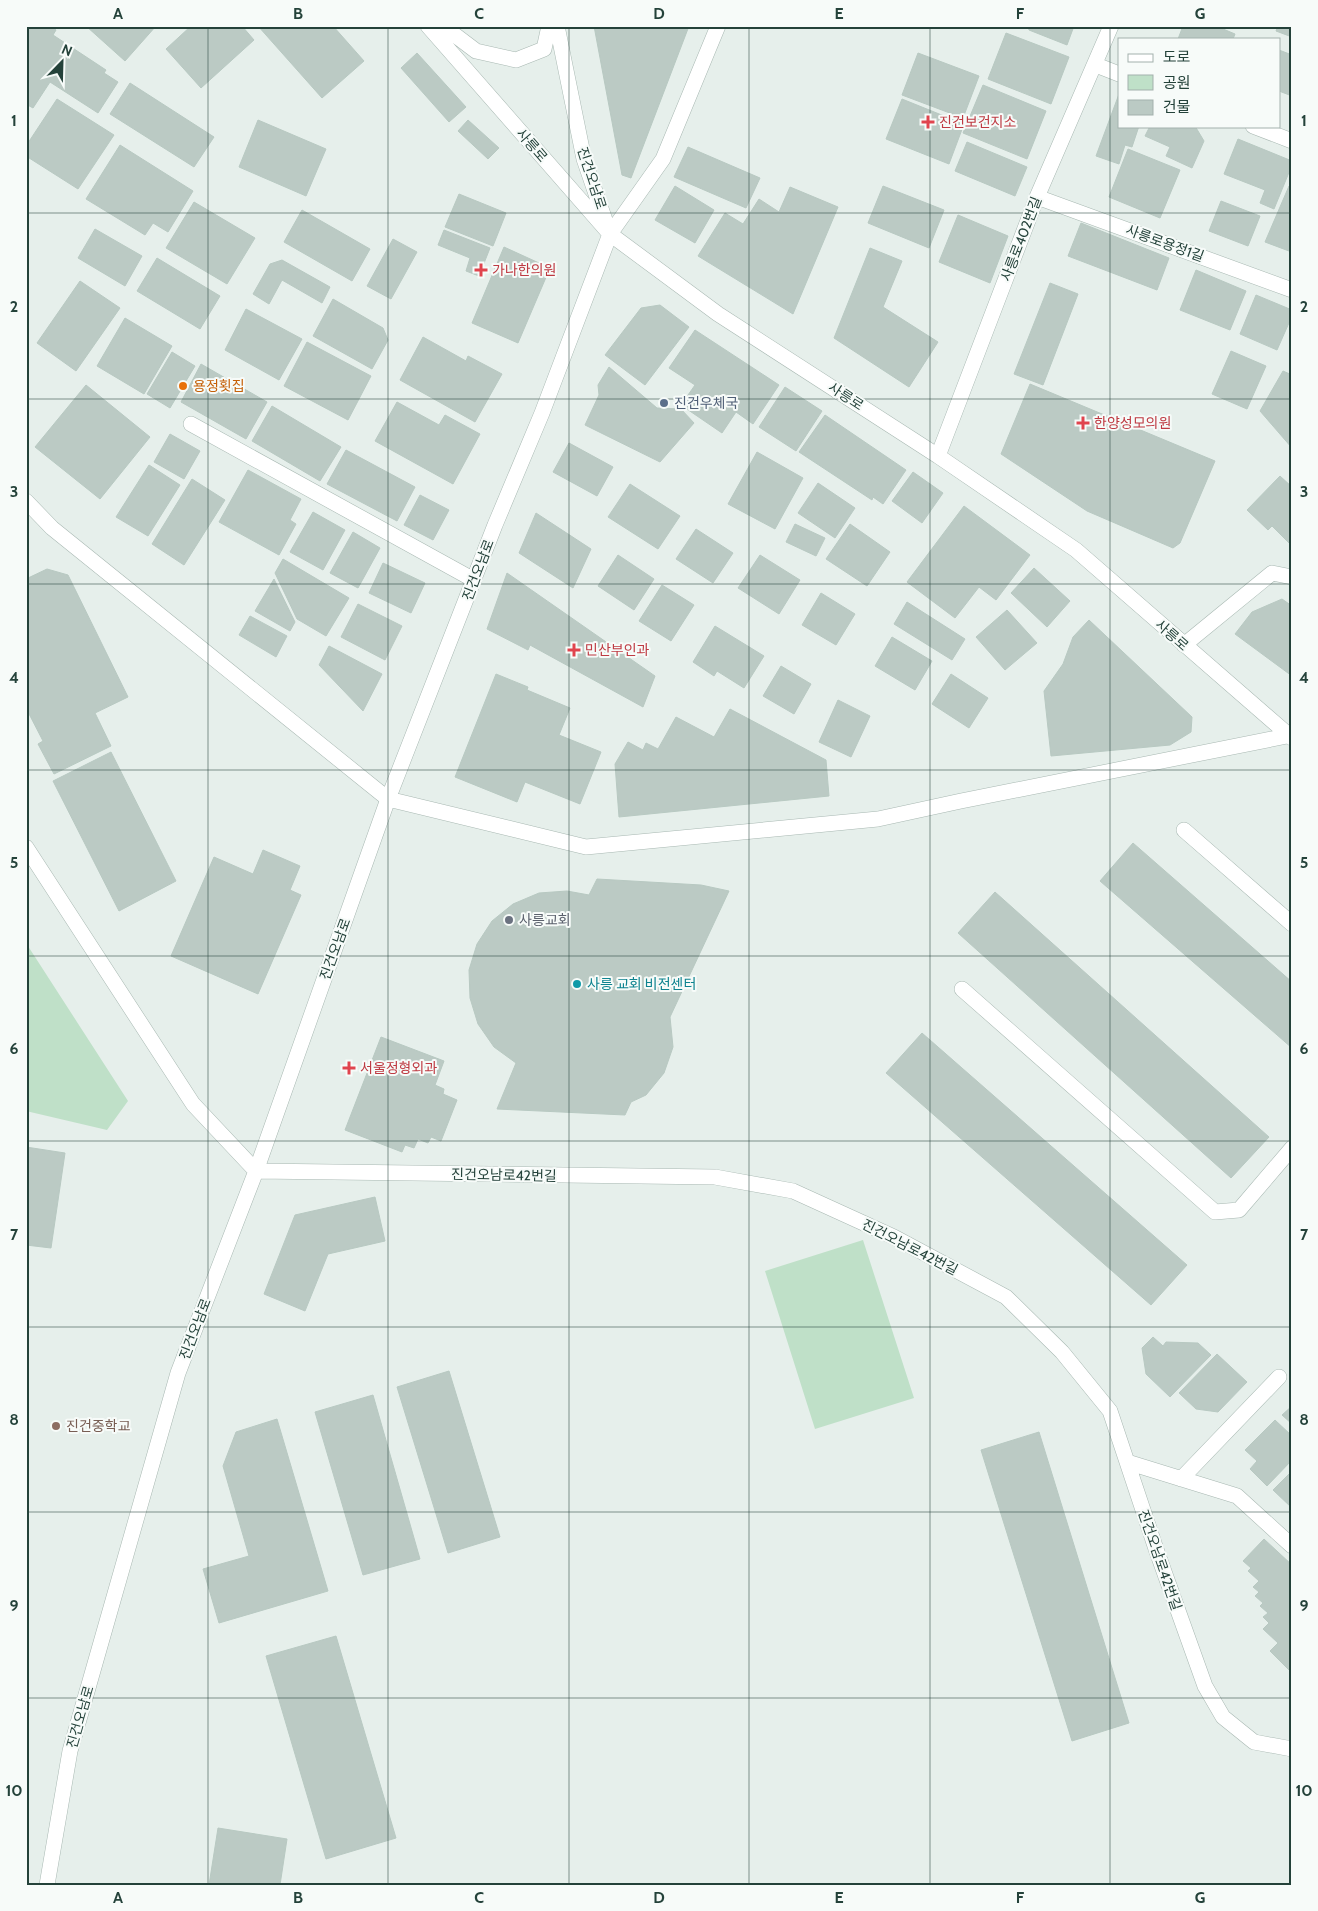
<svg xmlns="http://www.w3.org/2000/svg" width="1318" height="1911" font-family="Cabin,'Noto Sans KR',sans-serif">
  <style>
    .green { fill: #bfe0c8 }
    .building { fill: #bbcac4; stroke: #b8c9c2 }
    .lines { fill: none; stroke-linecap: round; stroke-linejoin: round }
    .minor-casing { stroke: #a8b8b2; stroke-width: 16 }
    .minor { stroke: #fff; stroke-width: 15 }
    .grid { fill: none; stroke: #24423a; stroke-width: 1; stroke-opacity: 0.55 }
    .health-dot { fill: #e0444e; stroke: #f7fbf9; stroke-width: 2 }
    .food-dot { fill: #e8710a; stroke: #f7fbf9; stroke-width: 2 }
    .service-dot { fill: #5c6f8a; stroke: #f7fbf9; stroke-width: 2 }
    .worship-dot { fill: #6b7280; stroke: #f7fbf9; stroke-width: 2 }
    .culture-dot { fill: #0f9aa8; stroke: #f7fbf9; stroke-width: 2 }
    .education-dot { fill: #8d6e63; stroke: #f7fbf9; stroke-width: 2 }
    .labels { text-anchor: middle; stroke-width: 4; stroke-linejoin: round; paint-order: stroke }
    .health-label { font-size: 14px; fill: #be3a42; stroke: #f7fbf9; text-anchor: start }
    .street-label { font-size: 14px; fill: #24423a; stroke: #f7fbf9 }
    .food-label { font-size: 14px; fill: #c56008; stroke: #f7fbf9; text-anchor: start }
    .service-label { font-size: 14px; fill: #4e5e75; stroke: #f7fbf9; text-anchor: start }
    .worship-label { font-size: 14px; fill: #5b616d; stroke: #f7fbf9; text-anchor: start }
    .culture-label { font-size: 14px; fill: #0d838f; stroke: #f7fbf9; text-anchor: start }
    .education-label { font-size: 14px; fill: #785e54; stroke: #f7fbf9; text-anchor: start }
    .neatline { fill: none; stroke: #24423a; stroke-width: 2 }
    .grid-label { font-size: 16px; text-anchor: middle; font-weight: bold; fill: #24423a }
  </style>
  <rect width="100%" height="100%" fill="#e6efeb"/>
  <path class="green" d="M26,943l102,158 -21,29 -81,-19z
    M863,1240l51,158 -99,31 -50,-158z"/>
  <path class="building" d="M26,26h25l5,4 -3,5 53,35 -2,3 14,9 -20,31 -48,-31 -17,26 -7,-4z
    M86,26h70l-31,35z
    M191,26h51l12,14 -53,48 -35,-39z
    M258,26h75l31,35 -42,37z
    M594,26h95l-58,152 -9,-3z
    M1028,26h46l-7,19 -38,-15z
    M1183,26h33l19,8 -2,5h-55z
    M1278,26h14v11l-16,-6z
    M1006,33l63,24 -18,47 -63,-25z
    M1279,50l13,5v41l-13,-5z
    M417,53l49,54 -17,15 -48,-54z
    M918,53l61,23 -16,42 -61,-23z
    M130,83l84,54 -20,30 -84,-53z
    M983,85l63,26 -19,48 -64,-26z
    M1119,94v32h20l-7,21 -7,-2 -6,19 -23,-8z
    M57,99l57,36 -36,54 -52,-33v-10z
    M902,99l62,25 -15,40 -63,-25z
    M258,120l68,29 -20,47 -67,-29z
    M468,120l31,28 -11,11 -30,-28z
    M1150,126h45l9,15 -12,27 -26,-12 4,-9 -25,-11z
    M1238,139l54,22v4l-18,44 -14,-6 5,-13 -41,-16z
    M967,142l60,25 -12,29 -60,-25z
    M120,145l73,46 -25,41 -15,-9 -8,12 -59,-36z
    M688,147l72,31 -14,30 -72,-31z
    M1128,149l52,21 -20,48 -51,-21z
    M675,186l39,24 -19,33 -40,-23z
    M883,186l61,24 -15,38 -61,-25z
    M1289,186l3,1v57l-3,7 -24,-9z
    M790,187l48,20 -45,107 -95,-58 27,-43 18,11 16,-25 20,13z
    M459,194l47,19 -13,33 -48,-19z
    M1221,201l39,15 -12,30 -39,-15z
    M194,202l61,36 -28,46 -61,-36z
    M302,210l68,39 -18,32 -68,-39z
    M958,215l50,21 -18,47 -51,-21z
    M1081,223l88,35 -12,32 -89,-34z
    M95,229l47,27 -17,30 -47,-28z
    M444,230l46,18 -11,28 -13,-5 4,-13 -32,-13z
    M393,239l24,13 -26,47 -24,-13z
    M504,247l46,21 -32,75 -46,-20z
    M870,248l32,13 -19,46 55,35 -29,45 -75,-49z
    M157,258l63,38 -20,33 -63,-38z
    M282,260l48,27 -8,16 -40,-23 -13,24 -16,-10 17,-30z
    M1196,270l50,21 -16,39 -50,-20z
    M80,281l40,27 -44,63 -39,-28z
    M1050,283l28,11 -35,91 -29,-11z
    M1256,295l36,15v6l-15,34 -37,-16z
    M333,299l50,29 5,12 -16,29 -59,-33z
    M660,305l29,22 -44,58 -40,-30 36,-47z
    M246,309l56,30 -23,41 -54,-30z
    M125,318l47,28 -28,48 -47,-28z
    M695,330l84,55 -26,39 -17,-12 -14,21 -41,-28 14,-20 -26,-17z
    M423,337l43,24 2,-5 34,18 -27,48 -75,-42z
    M307,342l64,34 -23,44 -64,-34z
    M1231,351l35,15 -19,43 -35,-15z
    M172,352l23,14 -25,42 -23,-14z
    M201,364l66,38 -21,37 -65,-37z
    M609,367l48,41 24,1 13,14 -34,39 -75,-37 14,-30 -1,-10z
    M1283,371l9,4v73l-32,-37z
    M1030,384l185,77 -35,82 -7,5 -86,-37 -86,-57z
    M86,385l64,52 -50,62 -65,-52z
    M785,387l37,24 -26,40 -37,-24z
    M397,402l42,23 6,-10 35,19 -27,50 -78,-43z
    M272,406l69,41 -21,34 -68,-40z
    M825,415l81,55 -23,34 -10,-7 -1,3 -73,-48z
    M170,434l30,17 -16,28 -30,-17z
    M569,443l44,24 -16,29 -44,-24z
    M346,450l69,37 -18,34 -70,-37z
    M757,452l46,26 -28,51 -47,-25z
    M149,465l31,20 -32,51 -32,-19z
    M248,470l53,29 -11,21 6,4 -17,31 -60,-33z
    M913,472l30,21 -21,30 -30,-22z
    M1280,476l12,11v59l-20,-20 -4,4 -21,-20z
    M192,479l33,21 -41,65 -32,-21z
    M818,483l37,25 -20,30 -37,-25z
    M630,484l50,32 -22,33 -50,-32z
    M420,495l29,15 -16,30 -29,-15z
    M964,506l66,49 -34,45 -17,-13 -24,31 -48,-36z
    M313,512l32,18 -22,40 -33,-18z
    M536,513l55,36 -18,39 -54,-35z
    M795,524l30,14 -9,18 -30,-14z
    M850,524l40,28 -23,34 -41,-27z
    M696,529l37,24 -20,30 -37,-24z
    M353,532l27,16 -22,40 -28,-15z
    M618,555l36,24 -20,31 -36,-24z
    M760,555l40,25 -21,34 -41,-26z
    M283,559l66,39 -23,38 -29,-17 -22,-46z
    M383,563l42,20 -14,30 -42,-20z
    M1034,568l36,33 -23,26 -36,-34z
    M47,569l21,6 60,122 -33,16 16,33 -57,28 -16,-30 5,-3 -17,-33v-129z
    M507,573l148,103 -12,31 -113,-62 -2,5 -41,-21z
    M274,579l21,43 -5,9 -35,-20z
    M662,585l32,20 -23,36 -32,-20z
    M821,593l34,21 -19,31 -34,-20z
    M1282,599l10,7v70l-57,-42 17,-22z
    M907,602l58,37 -13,21 -58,-36z
    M358,604l44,22 -17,34 -44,-23z
    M1007,610l30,33 -32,27 -29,-33z
    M250,616l37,20 -11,21 -37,-22z
    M1089,620l103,97 -1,15 -21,13 -119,11 -7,-65 19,-27 10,-27z
    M715,626l49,30 -20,32 -27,-17 -3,5 -21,-14z
    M892,637l40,24 -17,29 -40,-24z
    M329,646l53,28 -19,37 -44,-46z
    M781,666l30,18 -17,30 -31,-18z
    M496,674l32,13 -1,3 43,18 -11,27 42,17 -21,52 -55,-22 -8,20 -62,-25z
    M951,674l37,24 -19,30 -37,-24z
    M838,700l32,16 -19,41 -32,-15z
    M730,709l96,51 3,36 -210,21 -4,-53 13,-22 15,8 3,-7 12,6 18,-32 38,20z
    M111,752l65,129 -57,30 -66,-130z
    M1133,843l159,139v66l-192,-167z
    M263,850l37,16 -10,24 11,5 -43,99 -87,-38 43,-99 39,17z
    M597,879l104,6 28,6 -59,126 3,30 -9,26 -18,22 -15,7 -6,13 -128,-6 19,-46 -22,-16 -16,-23 -8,-26 -1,-28 8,-26 15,-23 21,-17 26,-11 28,-2 22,4z
    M995,892l274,245 -38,41 -273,-245z
    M922,1033l265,232 -36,40 -265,-232z
    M381,1037l63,24 -9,24 9,4 -1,5 14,6 -16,41 -10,-4 -3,6 -10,-4 -4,9 -9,-3 -3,7 -57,-22z
    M26,1147l39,6 -14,95 -25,-3z
    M375,1197l10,44 -57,13 -23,57 -41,-17 31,-79z
    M1153,1337l10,9 3,-4 32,1 13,12 -41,42 -24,-23 -4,-26z
    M1217,1354l30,28 -29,30 -22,-3 -17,-16z
    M449,1371l51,166 -52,16 -51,-166z
    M373,1395l47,164 -57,16 -48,-163z
    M1292,1406v18l-10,-9z
    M277,1419l51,172 -109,32 -16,-54 46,-13 -26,-90 13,-34z
    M1275,1420l17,16v24l-25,26 -17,-17 7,-8 -12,-11z
    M1039,1432l90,291 -57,18 -91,-291z
    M1292,1471v37l-19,-18z
    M1264,1539l28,26 -1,107 -21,-21 8,-8 -15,-14 6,-6 -6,-6 5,-4 -8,-7 3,-3 -8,-7 4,-4 -6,-5 6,-6 -11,-10 3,-3 -8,-7z
    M336,1636l60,202 -70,21 -60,-203z
    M218,1828l69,11 -7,46h-71z"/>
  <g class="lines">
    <defs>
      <path id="minor" d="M428,26l182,208 108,80 220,142 138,94 216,188
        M443,26l33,25 40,9 28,-11 5,-23
        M557,26l27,133 23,67
        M1096,65l23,9
        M1253,126l39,15
        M1037,197l255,93
        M191,424l283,156
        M938,456l99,-259 74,-171
        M26,501l26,27 336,271 198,48 292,-28 83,-18 331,-66
        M1184,645l88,-72 20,4
        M1184,830l108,94
        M26,847l167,257 63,67 459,6 78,14 101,46 112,60 56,55 48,59 46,138 49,137 18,31 31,25 38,7
        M962,989l253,223 24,-2 53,-62
        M1127,1462l110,34 55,50
        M1181,1479l98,-102
        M47,1885l23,-134 108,-378 78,-202 132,-372 107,-274 47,-112 68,-179 53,-75 55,-133"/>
    </defs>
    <use href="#minor" class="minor-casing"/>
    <use href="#minor" class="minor"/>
  </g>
  <path class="grid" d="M208,26v1859M388,26v1859M569,26v1859M749,26v1859M930,26v1859M1110,26v1859M26,213h1266M26,399h1266M26,584h1266M26,770h1266M26,956h1266M26,1141h1266M26,1327h1266M26,1512h1266M26,1698h1266"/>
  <g class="health-dot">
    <path d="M925.5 114.5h5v5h5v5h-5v5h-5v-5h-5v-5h5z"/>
    <path d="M478.5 262.5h5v5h5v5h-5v5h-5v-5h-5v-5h5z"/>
    <path d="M1080.5 415.5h5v5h5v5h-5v5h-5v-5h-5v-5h5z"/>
    <path d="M571.5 642.5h5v5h5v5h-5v5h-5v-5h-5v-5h5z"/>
    <path d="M346.5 1060.5h5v5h5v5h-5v5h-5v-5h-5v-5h5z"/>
  </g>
  <circle class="food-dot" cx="183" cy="386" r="5"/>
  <circle class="service-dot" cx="664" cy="403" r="5"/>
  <circle class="worship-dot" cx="509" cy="920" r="5"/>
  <circle class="culture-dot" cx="577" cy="984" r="5"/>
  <circle class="education-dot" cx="56" cy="1426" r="5"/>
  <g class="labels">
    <g class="health-label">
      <text x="939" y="127">진건보건지소</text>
      <text x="492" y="275">가나한의원</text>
      <text x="1094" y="428">한양성모의원</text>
      <text x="585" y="655">민산부인과</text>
      <text x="360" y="1073">서울정형외과</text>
    </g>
    <g class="street-label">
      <text transform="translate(532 145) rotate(49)" y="5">사릉로</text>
      <text transform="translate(592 178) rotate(72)" y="5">진건오남로</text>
      <text transform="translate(1021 239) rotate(-69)" y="5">사릉로402번길</text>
      <text transform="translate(1165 243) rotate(20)" y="5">사릉로용정1길</text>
      <text transform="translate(846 396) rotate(33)" y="5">사릉로</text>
      <text transform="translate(478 570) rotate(-69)" y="5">진건오남로</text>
      <text transform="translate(1172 635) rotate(41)" y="5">사릉로</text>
      <text transform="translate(335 949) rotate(-70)" y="5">진건오남로</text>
      <text transform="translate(504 1175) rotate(1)" y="5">진건오남로42번길</text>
      <text transform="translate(910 1247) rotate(27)" y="5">진건오남로42번길</text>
      <text transform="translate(195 1329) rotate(-69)" y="5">진건오남로</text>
      <text transform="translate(1160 1560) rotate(71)" y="5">진건오남로42번길</text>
      <text transform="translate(80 1717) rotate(-74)" y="5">진건오남로</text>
    </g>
    <g class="food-label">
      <text x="193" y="391">용정횟집</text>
    </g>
    <g class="service-label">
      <text x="674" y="408">진건우체국</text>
    </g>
    <g class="worship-label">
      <text x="519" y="925">사릉교회</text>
    </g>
    <g class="culture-label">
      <text x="587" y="989">사릉 교회 비전센터</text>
    </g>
    <g class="education-label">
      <text x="66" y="1431">진건중학교</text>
    </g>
  </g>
  <rect width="1318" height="1911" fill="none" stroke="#f7fbf9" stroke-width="55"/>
  <rect x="1118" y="38" width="162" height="90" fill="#f7fbf9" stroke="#a3b1ad"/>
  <rect x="1128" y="54" width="25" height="8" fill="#ffffff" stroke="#a3b1ad"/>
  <text x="1163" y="62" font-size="15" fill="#24423a">도로</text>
  <rect x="1128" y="75" width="25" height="15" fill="#bfe0c8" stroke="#a3b1ad"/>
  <text x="1163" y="88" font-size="15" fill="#24423a">공원</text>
  <rect x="1128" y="100" width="25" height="15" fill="#bbcac4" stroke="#a3b1ad"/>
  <text x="1163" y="112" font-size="15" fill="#24423a">건물</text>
  <g transform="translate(62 62) rotate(23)" stroke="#f7fbf9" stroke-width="4" paint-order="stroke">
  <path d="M0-4L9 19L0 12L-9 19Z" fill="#24423a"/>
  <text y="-8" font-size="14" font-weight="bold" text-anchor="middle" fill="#24423a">N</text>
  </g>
  <rect x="28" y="28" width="1262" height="1856" class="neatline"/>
  <g class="grid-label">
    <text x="118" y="19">A</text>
    <text x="298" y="19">B</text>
    <text x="479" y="19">C</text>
    <text x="659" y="19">D</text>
    <text x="839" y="19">E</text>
    <text x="1020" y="19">F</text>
    <text x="1200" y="19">G</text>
    <text x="14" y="126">1</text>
    <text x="1304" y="126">1</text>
    <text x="14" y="312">2</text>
    <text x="1304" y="312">2</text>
    <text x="14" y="497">3</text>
    <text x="1304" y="497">3</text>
    <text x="14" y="683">4</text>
    <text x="1304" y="683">4</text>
    <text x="14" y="868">5</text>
    <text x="1304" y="868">5</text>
    <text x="14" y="1054">6</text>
    <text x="1304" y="1054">6</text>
    <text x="14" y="1240">7</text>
    <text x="1304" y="1240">7</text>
    <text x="14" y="1425">8</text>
    <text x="1304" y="1425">8</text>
    <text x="14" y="1611">9</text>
    <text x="1304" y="1611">9</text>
    <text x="14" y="1796">10</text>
    <text x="1304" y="1796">10</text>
    <text x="118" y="1903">A</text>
    <text x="298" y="1903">B</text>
    <text x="479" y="1903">C</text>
    <text x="659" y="1903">D</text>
    <text x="839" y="1903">E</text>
    <text x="1020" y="1903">F</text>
    <text x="1200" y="1903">G</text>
  </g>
</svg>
